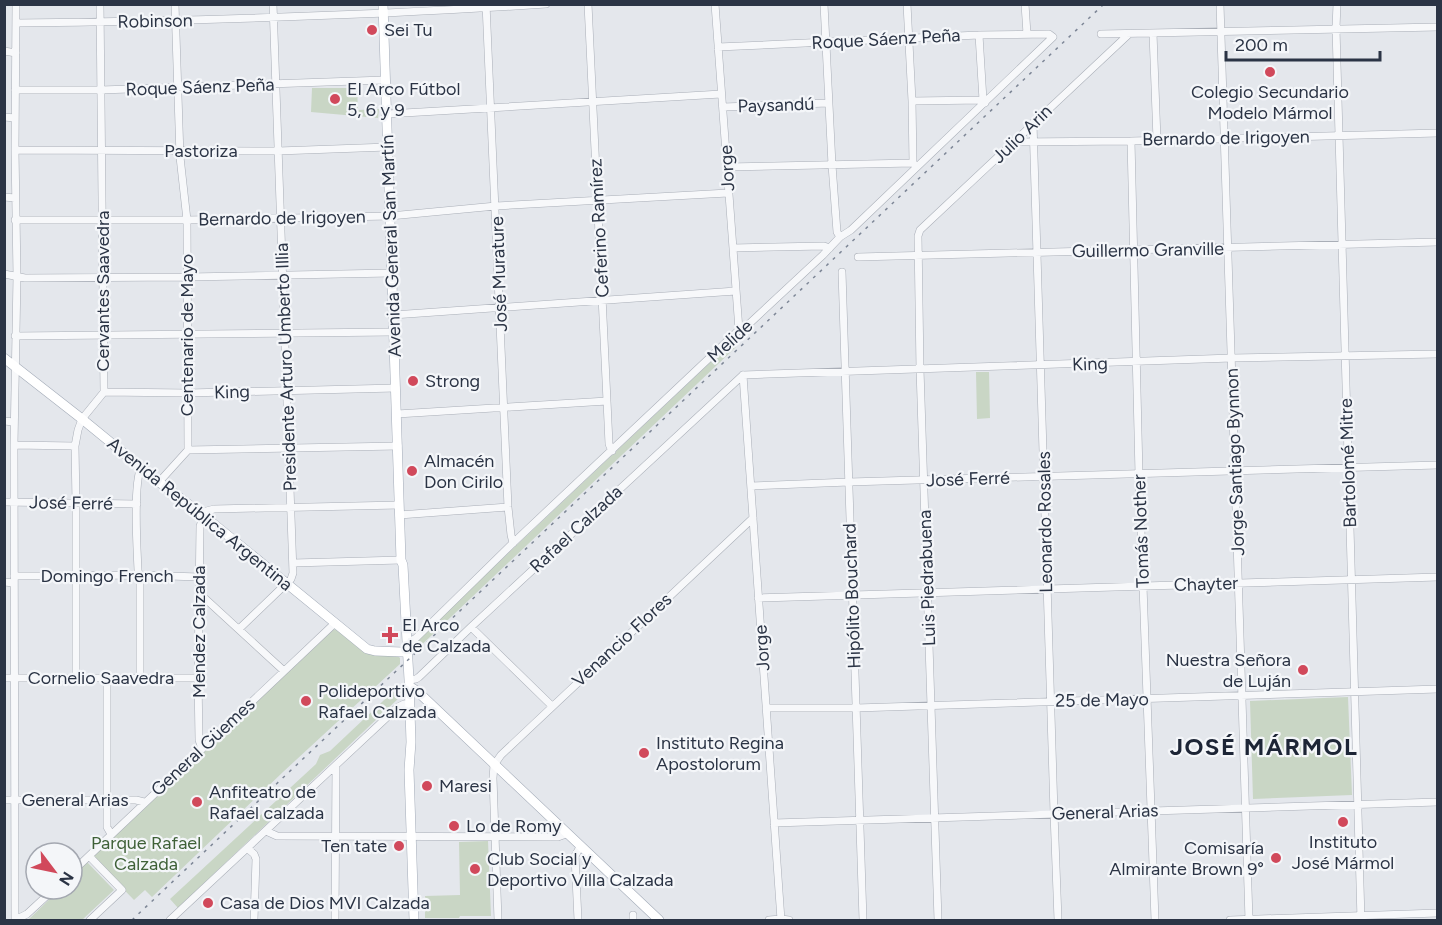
<svg xmlns="http://www.w3.org/2000/svg" width="1442" height="925" font-family="Figtree,sans-serif">
  <style>
    .green { fill: #c9d6c5 }
    .lines { fill: none; stroke-linecap: round; stroke-linejoin: round }
    .minor-casing { stroke: #a9aeb7; stroke-width: 8 }
    .major-casing { stroke: #a3abb8; stroke-width: 10 }
    .minor { stroke: #f7f8fa; stroke-width: 7 }
    .major { stroke: #fff; stroke-width: 9 }
    .rail { stroke: #7d8696; stroke-width: 1.5; stroke-dasharray: 3 6; stroke-linecap: butt }
    .poi-dot { fill: #d1495b; stroke: #f4f6f9; stroke-width: 2 }
    .labels { text-anchor: middle; stroke-width: 4.5; stroke-linejoin: round; paint-order: stroke }
    .street-label { font-size: 18px; fill: #2b3445; stroke: #f4f6f9 }
    .poi-label { font-size: 18px; fill: #2b3445; stroke: #f4f6f9; text-anchor: start }
    .park-label { font-size: 18px; fill: #3f6138; stroke: #f4f6f9 }
    .district-label { font-size: 24px; font-weight: bold; letter-spacing: 1.5px; fill: #1d2536; stroke: #f4f6f9 }
  </style>
  <rect width="100%" height="100%" fill="#e4e7ec"/>
  <path class="green" d="M312,88h45l1,22 21,-1 -1,9 -67,-6z
    M735,339l1,8 -323,306 -1,-9z
    M976,372h13l1,46 -13,1z
    M332,629l6,1 34,24 26,2 2,2v6l-117,108 -131,125 -7,-7 -11,10 -39,-40 -2,-5z
    M400,685l1,11 -223,212 -8,-9 146,-135 4,-9 10,-4z
    M1348,697l4,98 -99,4 -3,-98z
    M488,841l3,75h-31l-1,2h-34v-22l35,-1 -1,-53z
    M87,862l27,28 -32,30h-54l32,-31h12v-12z"/>
  <g class="lines">
    <defs>
      <path id="minor" d="M175,4l5,153 7,63 1,230
        M486,4l22,503 3,28 2,8
        M588,4l19,397 2,43 3,7
        M715,4l24,326
        M824,4l8,161 5,67 3,5
        M907,4l5,97 1,62 3,3
        M1025,4l2,30
        M1220,4l29,916
        M1337,4l-1,24 25,892
        M16,23c177,-2 353,-7 530,-19
        M1153,33l4,107
        M1101,34l337,-7
        M979,35l4,65 2,3
        M4,51l12,2
        M15,90h86l284,-10
        M912,101l71,-1
        M723,107l105,-4
        M387,114l334,-20
        M4,117l11,1
        M1033,123l21,690 4,107
        M1131,141l8,333 16,446
        M1014,142l117,-1 307,-8
        M15,150l263,1 110,-4
        M727,167l186,-4
        M4,197l11,1
        M15,220h172l203,-4 106,-10 232,-13
        M733,248l91,-2 6,2
        M858,257l580,-15
        M842,272l21,648
        M4,274l21,4 163,-1 203,-4
        M393,315l343,-24
        M15,336l378,-4
        M743,375l489,-17 206,-4
        M743,375l38,545
        M104,392l84,1 208,-5
        M397,414l210,-13
        M4,421l10,1
        M14,445l61,1
        M159,482l29,-32 210,-4
        M751,486l98,-4 589,-17
        M4,502l133,2
        M199,513l15,-4 185,-4
        M399,515l109,-8
        M293,563l108,-3
        M14,576l125,-1 60,2
        M4,582l10,1
        M199,593l85,78
        M758,598l680,-21
        M471,627l81,79
        M239,629l52,-50 2,-6 -20,-569
        M407,643l9,-5 97,-95 226,-213 11,-7 73,-68 17,-18 11,-7 202,-193 -4,-3 -70,1 -261,12
        M140,677v-96l-2,-11c-1,-23 -5,-84 3,-103
        M4,678h194
        M76,678v-175l-1,-57 3,-16 4,-11 22,-27 -4,-388
        M107,678v149l4,7
        M409,680l7,-1 3,-2 52,-50 272,-252
        M766,708h90l582,-19
        M202,749l-3,-9 -1,-62 2,-152 4,-10
        M4,800h132l8,2
        M774,823l664,-21
        M266,831l11,5 281,1 8,-3
        M248,849l6,5 2,5 -2,61
        M89,856l33,34 -32,30
        M72,872l263,-249
        M633,915v5
        M15,920l-1,-475 3,-169 -2,-126 1,-146
        M15,920l12,-6 27,-25
        M170,920l228,-213 6,-3
        M335,920l1,-155
        M498,920l-5,-142 1,-13 7,-10 252,-237
        M578,920l-3,-64 5,-9
        M769,920l12,-1 8,1
        M938,920l-18,-551 -2,-133 2,-6 209,-196
        M1230,920l208,-7"/>
      <path id="major" d="M383,4l18,556 2,5 6,115 2,62 -2,28 5,150
        M4,358l78,61 77,63 45,34 163,133 8,2 27,1
        M409,686l8,5 242,229"/>
    </defs>
    <use href="#minor" class="minor-casing"/>
    <use href="#major" class="major-casing"/>
    <use href="#minor" class="minor"/>
    <use href="#major" class="major"/>
    <path class="rail" d="M132,920l972,-916"/>
  </g>
  <g class="poi-dot">
    <circle cx="372" cy="30" r="6"/>
    <circle cx="1270" cy="72" r="6"/>
    <circle cx="335" cy="99" r="6"/>
    <circle cx="413" cy="381" r="6"/>
    <circle cx="412" cy="471" r="6"/>
    <path d="M387 626h6v6h6v6h-6v6h-6v-6h-6v-6h6z"/>
    <circle cx="1303" cy="670" r="6"/>
    <circle cx="306" cy="701" r="6"/>
    <circle cx="644" cy="753" r="6"/>
    <circle cx="427" cy="786" r="6"/>
    <circle cx="197" cy="802" r="6"/>
    <circle cx="1343" cy="822" r="6"/>
    <circle cx="454" cy="826" r="6"/>
    <circle cx="399" cy="846" r="6"/>
    <circle cx="1276" cy="858" r="6"/>
    <circle cx="475" cy="869" r="6"/>
    <circle cx="208" cy="903" r="6"/>
  </g>
  <g class="labels">
    <g class="street-label">
      <text transform="translate(155 21) rotate(-1)" y="6">Robinson</text>
      <text transform="translate(886 39) rotate(-3)" y="6">Roque Sáenz Peña</text>
      <text transform="translate(200 87) rotate(-2)" y="6">Roque Sáenz Peña</text>
      <text transform="translate(776 105) rotate(-2)" y="6">Paysandú</text>
      <text transform="translate(1022 134) rotate(-44)" y="6">Julio Arin</text>
      <text transform="translate(1226 138) rotate(-1)" y="6">Bernardo de Irigoyen</text>
      <text x="201" y="157">Pastoriza</text>
      <text transform="translate(727 168) rotate(-93)" y="6">Jorge</text>
      <text transform="translate(282 218) rotate(-1)" y="6">Bernardo de Irigoyen</text>
      <text transform="translate(599 228) rotate(-93)" y="6">Ceferino Ramírez</text>
      <text transform="translate(391 246) rotate(-92)" y="6">Avenida General San Martín</text>
      <text transform="translate(1148 250) rotate(-1)" y="6">Guillermo Granville</text>
      <text transform="translate(499 274) rotate(-92)" y="6">José Murature</text>
      <text transform="translate(103 291) rotate(-90)" y="6">Cervantes Saavedra</text>
      <text transform="translate(187 335) rotate(-90)" y="6">Centenario de Mayo</text>
      <text transform="translate(730 341) rotate(-42)" y="6">Melide</text>
      <text transform="translate(1090 364) rotate(-2)" y="6">King</text>
      <text transform="translate(286 367) rotate(-92)" y="6">Presidente Arturo Umberto Illia</text>
      <text transform="translate(232 392) rotate(-2)" y="6">King</text>
      <text transform="translate(1235 462) rotate(-92)" y="6">Jorge Santiago Bynnon</text>
      <text transform="translate(1348 463) rotate(-92)" y="6">Bartolomé Mitre</text>
      <text transform="translate(968 479) rotate(-2)" y="6">José Ferré</text>
      <text transform="translate(71 503) rotate(1)" y="6">José Ferré</text>
      <text transform="translate(200 514) rotate(39)" y="6">Avenida República Argentina</text>
      <text transform="translate(1045 522) rotate(-91)" y="6">Leonardo Rosales</text>
      <text transform="translate(576 529) rotate(-43)" y="6">Rafael Calzada</text>
      <text transform="translate(1141 531) rotate(-92)" y="6">Tomás Nother</text>
      <text x="107" y="582">Domingo French</text>
      <text transform="translate(927 578) rotate(-92)" y="6">Luis Piedrabuena</text>
      <text transform="translate(1206 584) rotate(-2)" y="6">Chayter</text>
      <text transform="translate(852 596) rotate(-92)" y="6">Hipólito Bouchard</text>
      <text transform="translate(199 632) rotate(-90)" y="6">Mendez Calzada</text>
      <text transform="translate(622 640) rotate(-43)" y="6">Venancio Flores</text>
      <text transform="translate(762 648) rotate(-94)" y="6">Jorge</text>
      <text x="101" y="684">Cornelio Saavedra</text>
      <text transform="translate(1102 700) rotate(-1)" y="6">25 de Mayo</text>
      <text transform="translate(203 747) rotate(-43)" y="6">General Güemes</text>
      <text x="75" y="806">General Arias</text>
      <text transform="translate(1105 812) rotate(-2)" y="6">General Arias</text>
    </g>
    <g class="poi-label">
      <text x="384" y="36">Sei Tu</text>
      <text x="347" y="95">El Arco Fútbol<tspan x="347" dy="21">5, 6 y 9</tspan></text>
      <text x="1270" y="98" text-anchor="middle">Colegio Secundario<tspan x="1270" dy="21">Modelo Mármol</tspan></text>
      <text x="425" y="387">Strong</text>
      <text x="424" y="467">Almacén<tspan x="424" dy="21">Don Cirilo</tspan></text>
      <text x="402" y="631">El Arco<tspan x="402" dy="21">de Calzada</tspan></text>
      <text x="1291" y="666" text-anchor="end">Nuestra Señora<tspan x="1291" dy="21">de Luján</tspan></text>
      <text x="318" y="697">Polideportivo<tspan x="318" dy="21">Rafael Calzada</tspan></text>
      <text x="656" y="749">Instituto Regina<tspan x="656" dy="21">Apostolorum</tspan></text>
      <text x="439" y="792">Maresi</text>
      <text x="209" y="798">Anfiteatro de<tspan x="209" dy="21">Rafael calzada</tspan></text>
      <text x="466" y="832">Lo de Romy</text>
      <text x="1343" y="848" text-anchor="middle">Instituto<tspan x="1343" dy="21">José Mármol</tspan></text>
      <text x="387" y="852" text-anchor="end">Ten tate</text>
      <text x="1264" y="854" text-anchor="end">Comisaría<tspan x="1264" dy="21">Almirante Brown 9°</tspan></text>
      <text x="487" y="865">Club Social y<tspan x="487" dy="21">Deportivo Villa Calzada</tspan></text>
      <text x="220" y="909">Casa de Dios MVI Calzada</text>
    </g>
    <g class="park-label">
      <text x="146" y="849">Parque Rafael<tspan x="146" dy="21">Calzada</tspan></text>
    </g>
    <g class="district-label">
      <text x="1264" y="755">JOSÉ MÁRMOL</text>
    </g>
  </g>
  <rect width="1442" height="925" fill="none" stroke="#2b3445" stroke-width="12"/>
  <g transform="translate(54 871) rotate(122)"><circle r="28" fill="#f4f6f9" stroke="#a4a8b1" stroke-width="1.5"/>
  <path d="M0-4.5L10 22L0 15L-10 22Z" fill="#d1495b"/>
  <text y="-9" font-size="16" font-weight="bold" text-anchor="middle" fill="#2b3445">N</text>
  </g>
  <path d="M1226 51v9h154v-9" fill="none" stroke="#2b3445" stroke-width="3"/>
  <text x="1235" y="51" font-size="18" fill="#2b3445" stroke="#f4f6f9" stroke-width="4.5" paint-order="stroke">200 m</text>
</svg>
